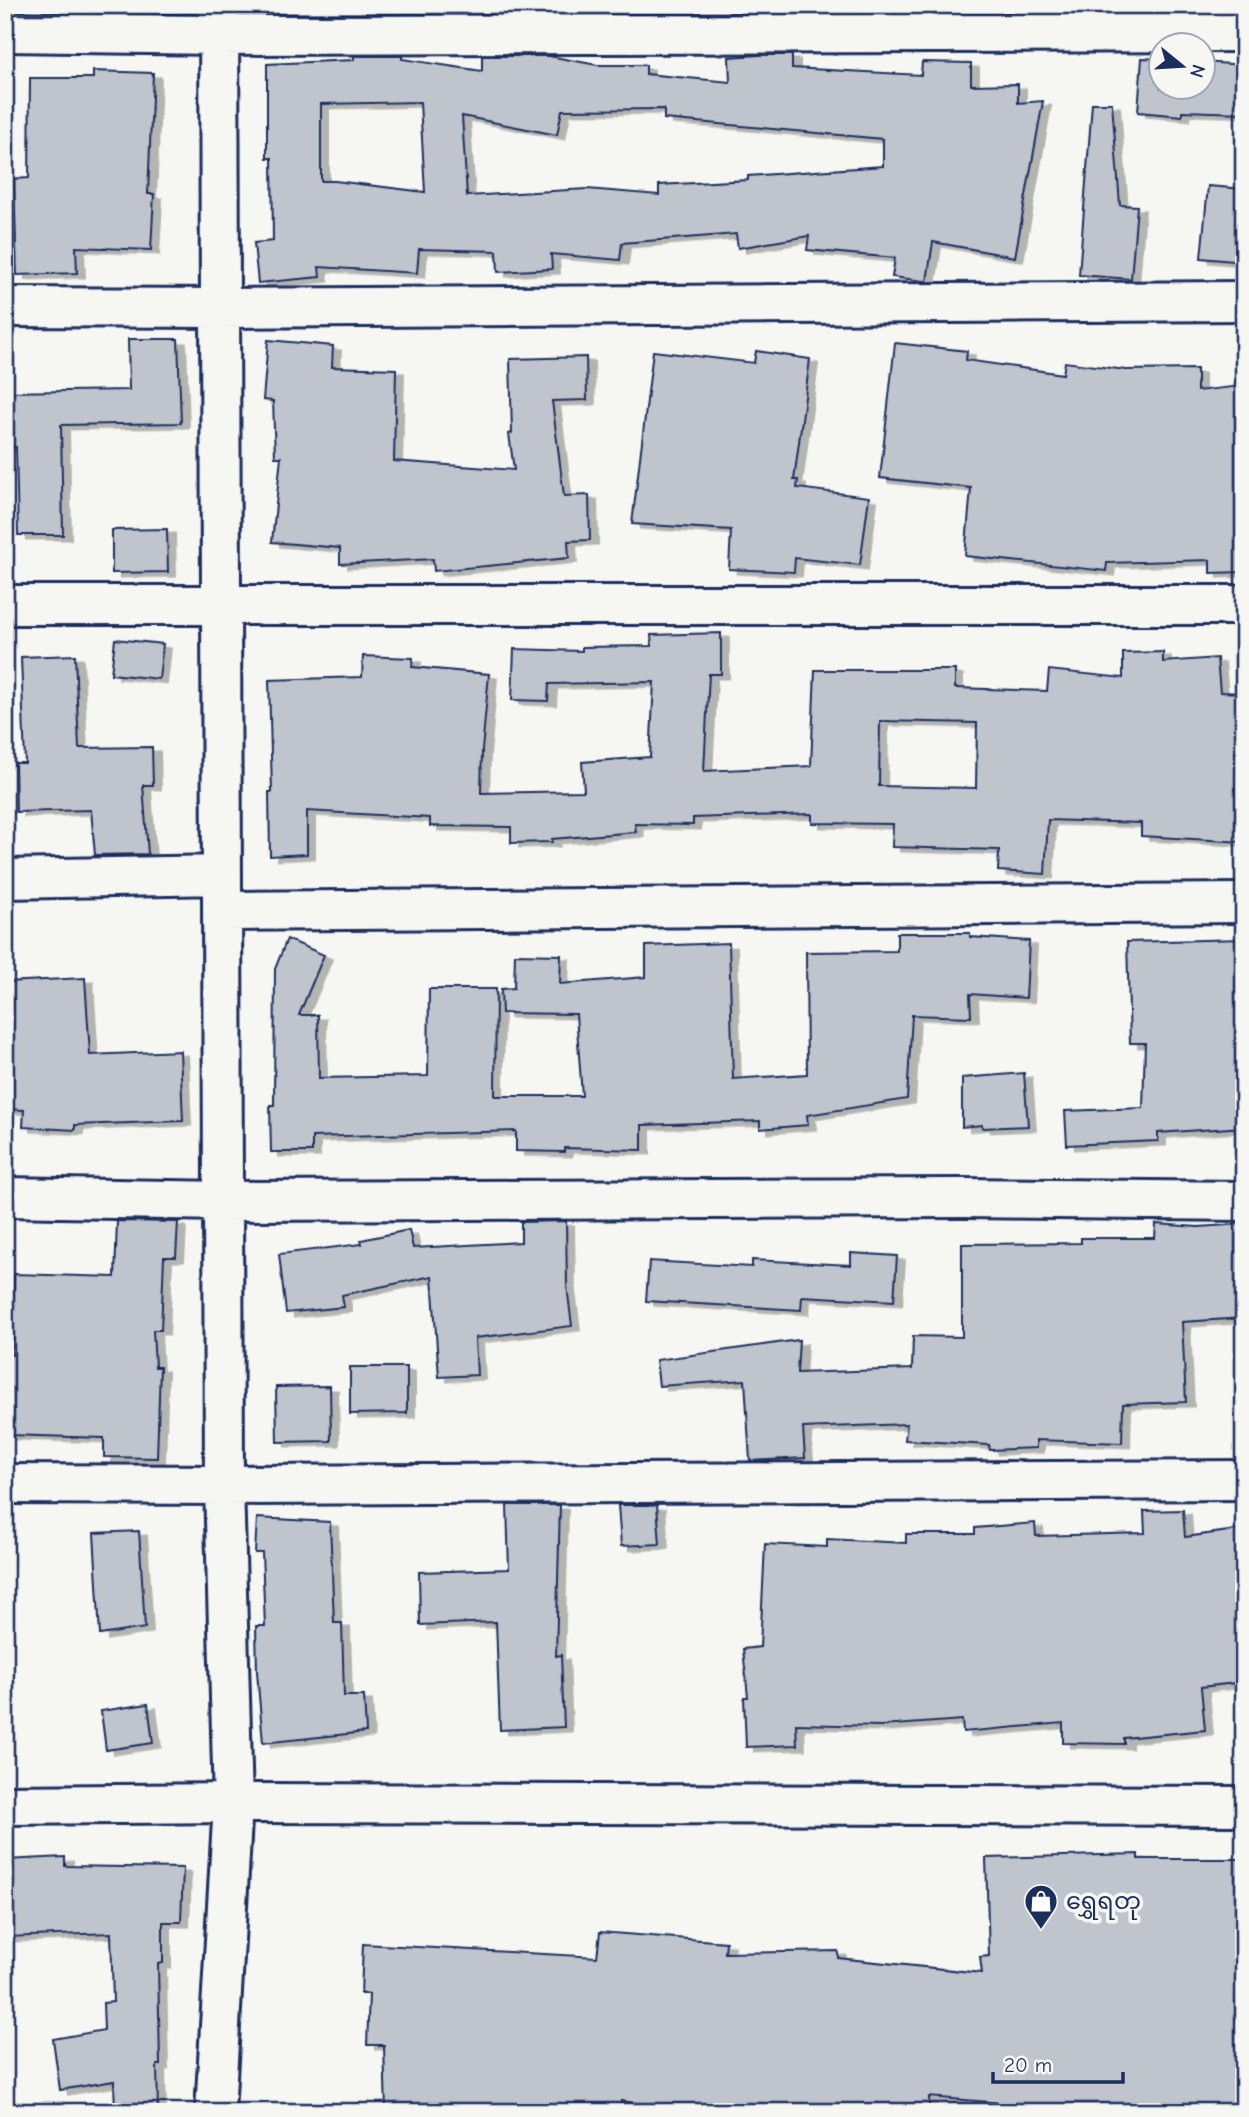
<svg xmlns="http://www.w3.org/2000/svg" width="1249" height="2117" font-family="'Comic Neue','Noto Sans Myanmar',sans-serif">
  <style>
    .building { fill: #c0c4cd; stroke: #1b2f5e; stroke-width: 2; fill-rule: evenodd; filter: url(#shadow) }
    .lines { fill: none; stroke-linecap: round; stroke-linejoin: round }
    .minor-casing { stroke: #1b2f5e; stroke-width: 44 }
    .secondary-casing { stroke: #1b2f5e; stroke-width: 44 }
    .minor { stroke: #f6f6f2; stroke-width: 38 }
    .secondary { stroke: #f6f6f2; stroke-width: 38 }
    .labels { text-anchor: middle; stroke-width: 7; stroke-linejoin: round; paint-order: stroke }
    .poi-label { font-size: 24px; fill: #1b2f5e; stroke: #f6f6f2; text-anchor: start }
  </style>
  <defs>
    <filter id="shadow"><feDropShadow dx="8" dy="4.5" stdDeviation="0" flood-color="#0004"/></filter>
  </defs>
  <rect width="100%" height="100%" fill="#f6f6f2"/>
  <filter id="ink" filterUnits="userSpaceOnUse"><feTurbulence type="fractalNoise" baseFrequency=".0143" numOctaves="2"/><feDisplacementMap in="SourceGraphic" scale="14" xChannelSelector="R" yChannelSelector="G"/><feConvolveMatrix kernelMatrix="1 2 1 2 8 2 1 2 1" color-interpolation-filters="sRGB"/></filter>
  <g filter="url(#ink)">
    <path class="building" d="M760,55h32v13l129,7 1,-13 49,1v22l47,-1v19l25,-2 -28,156 -82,-15 -6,39h-3l-32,-4 3,-19 -88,-8 2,-14 -71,12 -2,-14 -114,9 -2,17 -69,-6 1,15 -54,3 -1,-21 -78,-2 -2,24 -98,-6 1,10 -62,6 -4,-40 19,-2 -1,-83h-5v-94l87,-4v-4h48v3l80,12v-15h67l48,9h49v9l84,8 -1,-25zM420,102l5,90 -90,-11h-14v-77zM664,109v10l219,20v27l-135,10v4l-89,5v10l-72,-6 -120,7 -5,-80 95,19 5,-25z
      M1142,58l19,1v29h42v-26l41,3v48l-62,-2v5l-44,-4z
      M93,71l60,2 -5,121h6l-3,56 -75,-3 1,26 -60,2 -3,-96 15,-1 1,-100h63z
      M1092,103h20l8,102 17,1 -6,73 -52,-4z
      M1208,186l36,3v73l-43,-4z
      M128,339h50l3,84 -120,2 2,110h-45l-2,-88h-11v-55l124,-2z
      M268,340l65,6 -1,21 64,2 -2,92 120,9 -5,-36 3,-1 -2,-74 76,-2 1,43 -35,1 12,95 25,-1 1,45 -22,1 1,17 -135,13 -1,-12 -93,5v-16l-68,-6 9,-85h-6l-2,-56 -10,-1z
      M895,343l72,8 -1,9 97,14 2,-12 61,8 71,-1v22l44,-5 3,25v161l-34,1v-13l-103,3 -1,8 -141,-15 6,-68 -91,-10z
      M653,351l101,12 2,-12 54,8 -16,121h4l-1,8 72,9 -9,68 -65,-7 -1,14 -65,-3 2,-39 -99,-6z
      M167,529l1,43 -56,1v-43z
      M721,633v41h-12l-5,97 107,-5 4,-96h140v18l92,3 2,-21 74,8v-25l40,-1v10l54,-4 3,34 24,1v149l-103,-6v-13l-93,-3 -3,54 -47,-3 1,-21 -107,-3 1,-23 -81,-1v-9l-119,4v7l-58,-1 1,8 -84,7v3l-41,1v-16l-81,-1v-8l-123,-7v43l-37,2 -1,-64h3l-3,-112 93,-3 1,-21 50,2 -1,9 77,7 -7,76 -1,43 103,-2 -2,-29 68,-5 4,-75 -105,2 -1,17 -36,-1 2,-51 68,2v-4l70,-1 -1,-11zM880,721l97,2 -1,65 -97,-2z
      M115,639l48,5 -4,35 -48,-5z
      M75,655l4,93 73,-1 1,38h-10l5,69 -53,1 -4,-45 -75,2 -1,-49h10l-4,-106z
      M897,933h73v4l59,4 -3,57 -56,-4 1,23 -59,-2 -5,84 -100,16 1,10 -48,4v-8l-118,4v25l-78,-2v4l-48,-1v-20l-204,6v15h-41l-1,-47h4l1,-136 12,-30 37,16 -25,60h19l1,63 109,-2 1,-87h67l-1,107h87l-6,-82 -74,-1 -1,-24 13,-1 1,-34 46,1 -1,29 86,-7v-31l83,-3 4,136 74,-5 -1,-122 91,-1z
      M1244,939v188l-86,6v8l-91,4 -2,-34 78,-3 2,-65h-15l-3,-101z
      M85,978l5,77 90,-4 3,70 -108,4v5l-52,-3 1,-17 -19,-1v-127z
      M1024,1073l4,53 -45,2 -1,-3 -20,2v-49z
      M117,1221l61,1 -2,35h-12l-3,73h-8l2,37h5l-3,91 -53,-1v-19l-96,-3 1,-80h3l2,-81 101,3z
      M566,1221l1,65 5,40 -97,12 2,37 -38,2 -7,-101 -90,19 2,12 -58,6 -7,-59 83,-10 -1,-4 48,-10 4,18 108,-6v-20z
      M1156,1224l42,3 46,-3v94l-62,4 4,80 -63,2 -1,39 -86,-3v8l-46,2 -1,-5 -84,-5 2,-16 -104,4 2,30 -55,3 -5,-81 -86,6 -3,-26 143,-20 -2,33 115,-4 1,-33 49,1v-93l119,-1v-5h74z
      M851,1253l46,3 -3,45 -92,-5 -1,14 -155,-9 3,-40 103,6v-7l99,5z
      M350,1367h57v46l-57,1z
      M330,1386l1,55 -54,1 -1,-55z
      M507,1505h53l-4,151 5,-1 3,72 -64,3 -4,-108 -76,3 -1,-53 90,-3z
      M618,1505h39l3,39 -39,2z
      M1183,1510l2,27 59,-8v153l-43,5 4,43 -81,8v6l-61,-1v-20l-100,9 -1,-12 -81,6 -85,-2 1,21 -51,2 -2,-50h4l-5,-48 17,-2 5,-103 62,3v-8l79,4v-9h69v-6l60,-5 1,13 109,-3 -1,-22z
      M257,1518l73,4 4,101h8l2,73h20l2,36 -103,11 -6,-71 -1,-46h9l-3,-73h-7z
      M139,1531l6,97 -45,7 -6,-102z
      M148,1704l5,39 -47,7 -5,-39z
      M1138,1854v5h106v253h-136l-179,-15v15h-238l-70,-11v11h-103l-98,-9 1,9h-35l-2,-67h-17l2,-51h-8l2,-50 234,13 3,-25 126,10 -1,11 113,-2v7l144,15 -2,-16 9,-1 -3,-98z
      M65,1857v9l118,2 -2,54h-18v41l-5,1 2,101h-3l1,47h-43l-1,-31 -54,9 -7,-51 51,-9 -1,-27 10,-1 -2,-69 -106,4v-77z"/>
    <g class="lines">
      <defs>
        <path id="minor" d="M5,32l214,3 1025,-3
          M5,307l215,1 1024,-7
          M5,605h1239
          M5,879l217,-4
          M223,911l1021,-8
          M5,1197l219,4 740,-3 280,3
          M5,1484l219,1 1020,-5
          M215,2112l18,-309 -9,-318 -5,-1480"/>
        <path id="secondary" d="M5,1805l228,-2 1011,3"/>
      </defs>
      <use href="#minor" class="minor-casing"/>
      <use href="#secondary" class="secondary-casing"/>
      <use href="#minor" class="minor"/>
      <use href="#secondary" class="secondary"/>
    </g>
  </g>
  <defs>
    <symbol id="shop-pin" viewBox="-11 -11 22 30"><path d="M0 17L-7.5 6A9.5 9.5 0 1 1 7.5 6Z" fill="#1b2f5e" stroke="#f6f6f2"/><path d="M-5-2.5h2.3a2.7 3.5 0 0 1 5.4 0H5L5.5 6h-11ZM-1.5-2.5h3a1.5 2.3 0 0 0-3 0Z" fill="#fff"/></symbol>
  </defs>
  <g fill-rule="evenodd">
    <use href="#shop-pin" x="1022" y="1882" width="38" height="52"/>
  </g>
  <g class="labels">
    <g class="poi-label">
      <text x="1066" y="1909">ရွှေရတု</text>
    </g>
  </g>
  <rect width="1249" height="2117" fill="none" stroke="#f6f6f2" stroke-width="28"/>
  <rect x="14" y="14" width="1221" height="2089" fill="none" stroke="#1b2f5e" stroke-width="2.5" filter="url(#ink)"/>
  <g transform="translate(1182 66) rotate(108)"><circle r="33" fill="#f6f6f2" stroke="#9ea6b7" stroke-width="2"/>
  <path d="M0-5L12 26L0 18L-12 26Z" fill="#1b2f5e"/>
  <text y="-10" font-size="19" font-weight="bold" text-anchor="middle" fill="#1b2f5e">N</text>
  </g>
  <path d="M993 2072v10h130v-10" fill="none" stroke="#1b2f5e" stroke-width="3.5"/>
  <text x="1004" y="2072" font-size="21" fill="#1b2f5e" stroke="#f6f6f2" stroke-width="5" paint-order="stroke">20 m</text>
</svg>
